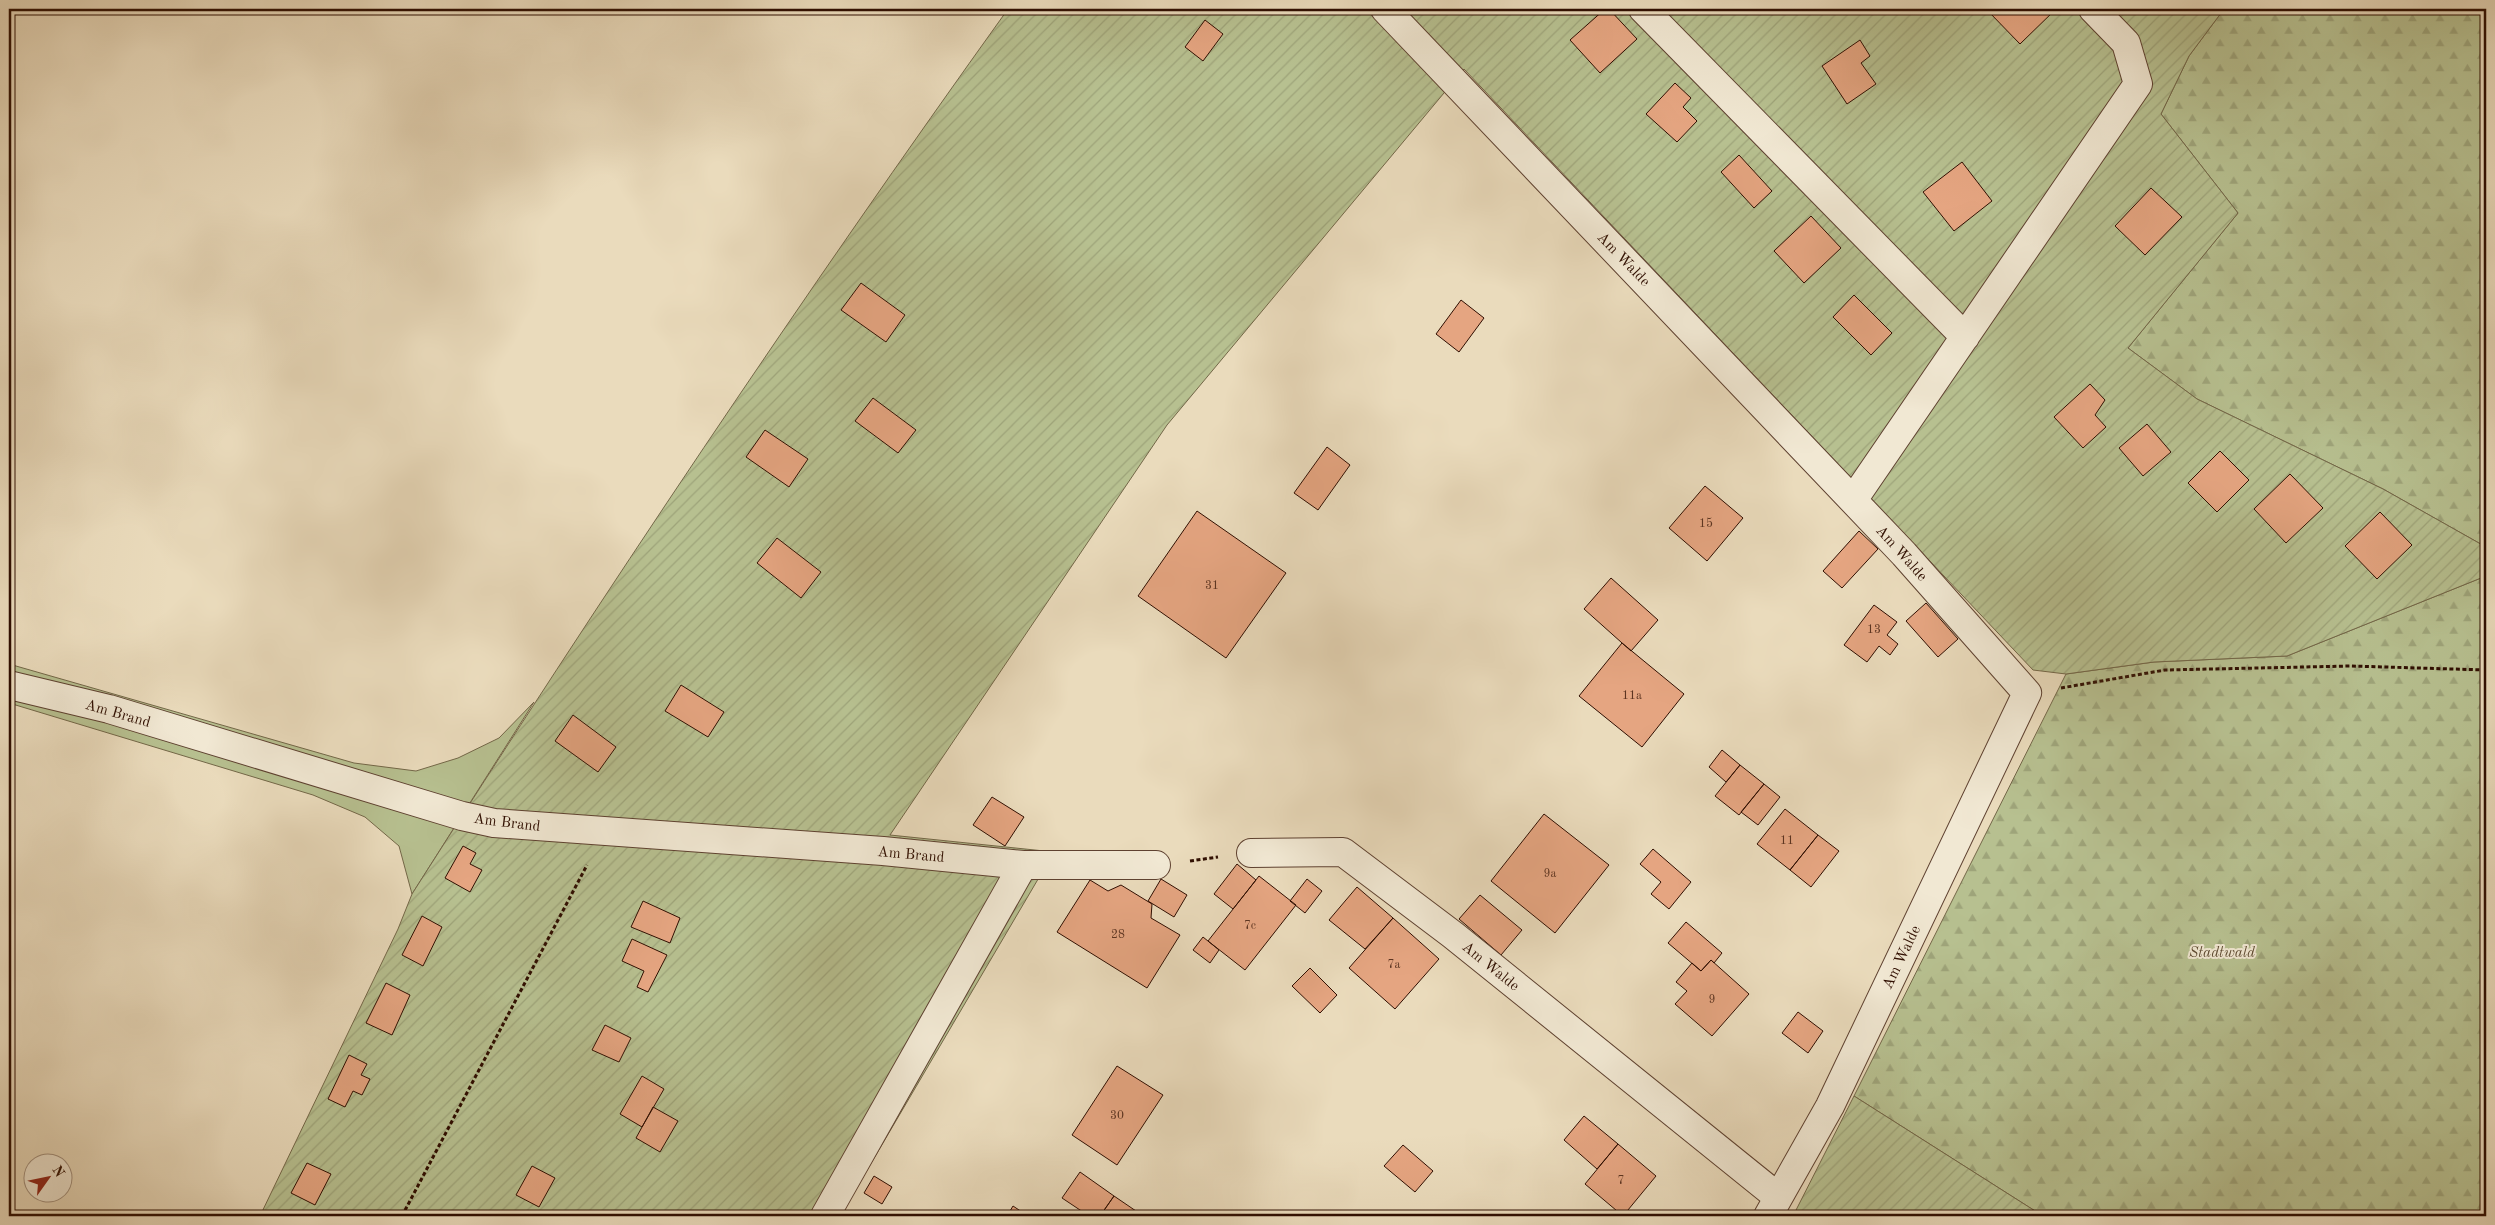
<svg xmlns="http://www.w3.org/2000/svg" width="2495" height="1225" font-family="'Old Standard TT',serif">
  <style>
    .grass { fill: #b7c090; stroke: #736748 }
    .forest { fill: url(#forest-firs); stroke: #736748 }
    .garden { fill: url(#garden-furrows); stroke: #736748 }
    .building { fill: #e5a581; stroke: #2f0e01 }
    .lines { fill: none; stroke-linecap: round; stroke-linejoin: round }
    .minor-casing { stroke: #5e4130; stroke-width: 30 }
    .path { stroke: #2f0e01; stroke-width: 3; stroke-dasharray: 4 2.5; stroke-linecap: butt }
    .minor { stroke: #f1e8d3; stroke-width: 28 }
    .labels { text-anchor: middle; stroke-width: 4; stroke-linejoin: round; paint-order: stroke }
    .number-label { font-size: 12px; fill: #5c3421 }
    .street-label { font-size: 15px; fill: #2f0e01; stroke: #f1e8d3 }
    .park-label { font-size: 15px; font-style: italic; fill: #5f4c33; stroke: #f1e8d3 }
  </style>
  <defs>
    <pattern id="forest-firs" width="22" height="20" patternUnits="userSpaceOnUse" patternTransform="scale(1.25)"><rect width="22" height="20" fill="#b7c090"/><path d="M5 1l3.5 6h-7zM16 11l3.5 6h-7z" fill="#9ea47a"/></pattern>
    <pattern id="garden-furrows" width="10" height="10" patternUnits="userSpaceOnUse" patternTransform="scale(1.25)"><rect width="10" height="10" fill="#b7c090"/><path d="M-1 1l2-2M0 10L10 0M9 11l2-2" fill="none" stroke="#9ea47a"/></pattern>
  </defs>
  <rect width="100%" height="100%" fill="#eadbbc"/>
  <filter id="stains"><feTurbulence type="fractalNoise" baseFrequency=".004" numOctaves="4"/><feColorMatrix values="0 0 0 0 .2 0 0 0 0 .09 0 0 0 0 .02 0 0 0 .5 -.17"/></filter>
  <radialGradient id="worn" r=".72"><stop offset=".6" stop-color="#630" stop-opacity="0"/><stop offset="1" stop-color="#630" stop-opacity=".3"/></radialGradient>
  <path class="grass" d="M9,664l345,99 62,8 42,-13 41,-20 35,-36 -122,192 -13,-48 -34,-29 -52,-22 -304,-92z"/>
  <path class="forest" d="M2224,9h262v538l-103,-58 -186,-90 -69,-51 110,-135 -77,-99 28,-58z
    M2486,576v640h-443l-189,-120 212,-422 88,-12 133,-6z"/>
  <path class="garden" d="M1008,9h1216l-35,47 -28,58 77,99 -110,135 69,51 186,90 103,58v29l-199,80 -133,6 -88,12 -33,-4 -569,-601 -297,356 -277,410 164,17 -214,364h-580l138,-287 14,-35c191,-300 389,-596 596,-885z
    M1854,1096l189,120h-250z"/>
  <path class="building" d="M1605,9h4l28,30 -37,34 -30,-33z
    M1990,9h66l-36,35 -32,-33z
    M1205,20l18,14 -20,27 -18,-14z
    M1860,40l10,16 -9,7 15,21 -29,20 -25,-38z
    M1675,83l16,15 -8,9 14,14 -20,21 -31,-28z
    M1739,155l33,36 -18,17 -33,-36z
    M1962,162l30,39 -38,30 -31,-39z
    M2151,188l31,29 -37,38 -30,-29z
    M1811,216l30,32 -37,35 -30,-32z
    M861,283l44,32 -19,27 -45,-32z
    M1854,295l38,38 -21,22 -38,-38z
    M1461,300l23,18 -25,34 -23,-18z
    M2090,384l15,16 -10,15 11,12 -23,21 -29,-31z
    M873,398l43,32 -18,23 -43,-32z
    M2147,424l24,28 -28,24 -24,-28z
    M765,430l43,29 -19,28 -43,-30z
    M1327,447l23,18 -32,45 -24,-17z
    M2220,451l29,29 -32,32 -29,-29z
    M2290,474l33,34 -37,35 -32,-34z
    M1705,486l38,32 -36,43 -38,-33z
    M1197,511l89,62 -60,85 -88,-62z
    M2380,512l32,33 -35,34 -32,-33z
    M1859,531l19,18 -36,39 -19,-17z
    M777,538l44,34 -20,26 -44,-35z
    M1611,578l47,42 -27,31 -47,-42z
    M1926,603l32,36 -20,18 -32,-36z
    M1874,605l23,17 -10,13 11,9 -8,11 -11,-9 -12,16 -23,-17z
    M1622,643l62,51 -42,53 -63,-51z
    M681,685l43,27 -16,25 -43,-26z
    M573,715l43,32 -18,25 -43,-31z
    M1722,750l18,15 -14,17 -17,-15z
    M1740,765l24,19 -25,31 -24,-19z
    M1764,784l16,13 -22,28 -17,-13z
    M992,797l32,20 -19,29 -32,-21z
    M1785,809l33,26 -28,35 -33,-26z
    M1544,814l65,51 -54,68 -64,-52z
    M1818,835l21,16 -28,36 -21,-17z
    M463,846l13,7 -6,11 12,6 -12,22 -25,-14z
    M1653,849l38,33 -22,27 -18,-15 10,-12 -21,-18z
    M1237,864l19,16 -23,29 -19,-15z
    M1259,876l37,29 -51,65 -37,-29z
    M1161,879l26,16 -13,22 -26,-16z
    M1307,879l15,12 -17,22 -15,-12z
    M1090,880l18,11 13,-6 31,19 -1,14 29,17 -33,53 -90,-56z
    M1357,887l36,31 -28,31 -36,-29z
    M1480,895l42,35 -21,25 -42,-36z
    M643,901l37,17 -10,25 -39,-16z
    M422,916l20,11 -19,39 -21,-11z
    M1393,918l46,41 -44,50 -46,-41z
    M1686,922l36,31 -8,10 -3,-3 -10,11 -33,-28z
    M1203,937l16,13 -9,13 -17,-13z
    M632,939l35,16 -19,37 -11,-5 7,-16 -22,-10z
    M1711,960l38,34 -37,42 -37,-32 12,-13 -11,-9 16,-19 9,8z
    M1310,968l27,27 -17,18 -28,-27z
    M386,983l24,12 -18,40 -26,-12z
    M1798,1012l25,19 -15,22 -26,-20z
    M605,1025l26,13 -12,24 -27,-12z
    M349,1055l18,9 -6,11 9,4 -8,16 -9,-4 -8,16 -17,-8z
    M1117,1066l46,29 -46,70 -45,-30z
    M642,1076l22,13 -22,38 -22,-13z
    M653,1107l25,14 -18,31 -24,-14z
    M1584,1116l34,28 -21,25 -33,-29z
    M1618,1144l38,32 -33,40 -38,-32z
    M1403,1145l30,26 -18,21 -31,-26z
    M307,1163l24,11 -16,31 -24,-12z
    M532,1166l23,12 -16,29 -23,-12z
    M1080,1172l34,24 -14,20h-11l-27,-18z
    M874,1176l18,11 -10,17 -18,-11z
    M1114,1196l22,15 -4,5h-32z
    M1013,1206l15,10h-21z"/>
  <g class="lines">
    <defs>
      <path id="minor" d="M1385,9l519,545 123,139 -197,413 -62,110
        M1643,9l322,328
        M1853,500l285,-416 -12,-41 -33,-34
        M9,685l100,24 353,107 32,7 389,28 140,14h133
        M1251,853l92,-1 110,83 325,262
        M825,1216l198,-351"/>
    </defs>
    <use href="#minor" class="minor-casing"/>
    <path class="path" d="M2061,688l104,-18 186,-4 135,4
      M1190,861l28,-4
      M402,1216l185,-351"/>
    <use href="#minor" class="minor"/>
  </g>
  <g class="labels">
    <g class="number-label">
      <text x="1706" y="527">15</text>
      <text x="1212" y="589">31</text>
      <text x="1874" y="633">13</text>
      <text x="1632" y="699">11a</text>
      <text x="1787" y="844">11</text>
      <text x="1550" y="877">9a</text>
      <text x="1250" y="929">7c</text>
      <text x="1118" y="938">28</text>
      <text x="1394" y="968">7a</text>
      <text x="1712" y="1003">9</text>
      <text x="1117" y="1119">30</text>
      <text x="1621" y="1184">7</text>
    </g>
    <g class="street-label">
      <text transform="translate(1624 259) rotate(46)" y="5">Am Walde</text>
      <text transform="translate(1902 553) rotate(48)" y="5">Am Walde</text>
      <text transform="translate(118 713) rotate(16)" y="5">Am Brand</text>
      <text transform="translate(507 822) rotate(7)" y="5">Am Brand</text>
      <text transform="translate(911 854) rotate(5)" y="5">Am Brand</text>
      <text transform="translate(1901 957) rotate(-64)" y="5">Am Walde</text>
      <text transform="translate(1491 966) rotate(39)" y="5">Am Walde</text>
    </g>
    <g class="park-label">
      <text x="2222" y="957">Stadtwald</text>
    </g>
  </g>
  <rect width="2495" height="1225" fill="none" stroke="#eadbbc" stroke-width="30"/>
  <rect x="10" y="10" width="2475" height="1205" fill="none" stroke="#2f0e01" stroke-width="2.5"/>
  <rect x="15" y="15" width="2465" height="1195" fill="none" stroke="#2f0e01"/>
  <g transform="translate(48 1178) rotate(57)"><circle r="24" fill="#f1e8d3" stroke="#a3917f"/>
  <path d="M0-4L9 19L0 12L-9 19Z" fill="#8f2418"/>
  <text y="-8" font-size="14" font-weight="bold" text-anchor="middle" fill="#2f0e01">N</text>
  </g>
  <rect width="100%" height="100%" filter="url(#stains)"/>
  <rect width="100%" height="100%" fill="url(#worn)"/>
</svg>
